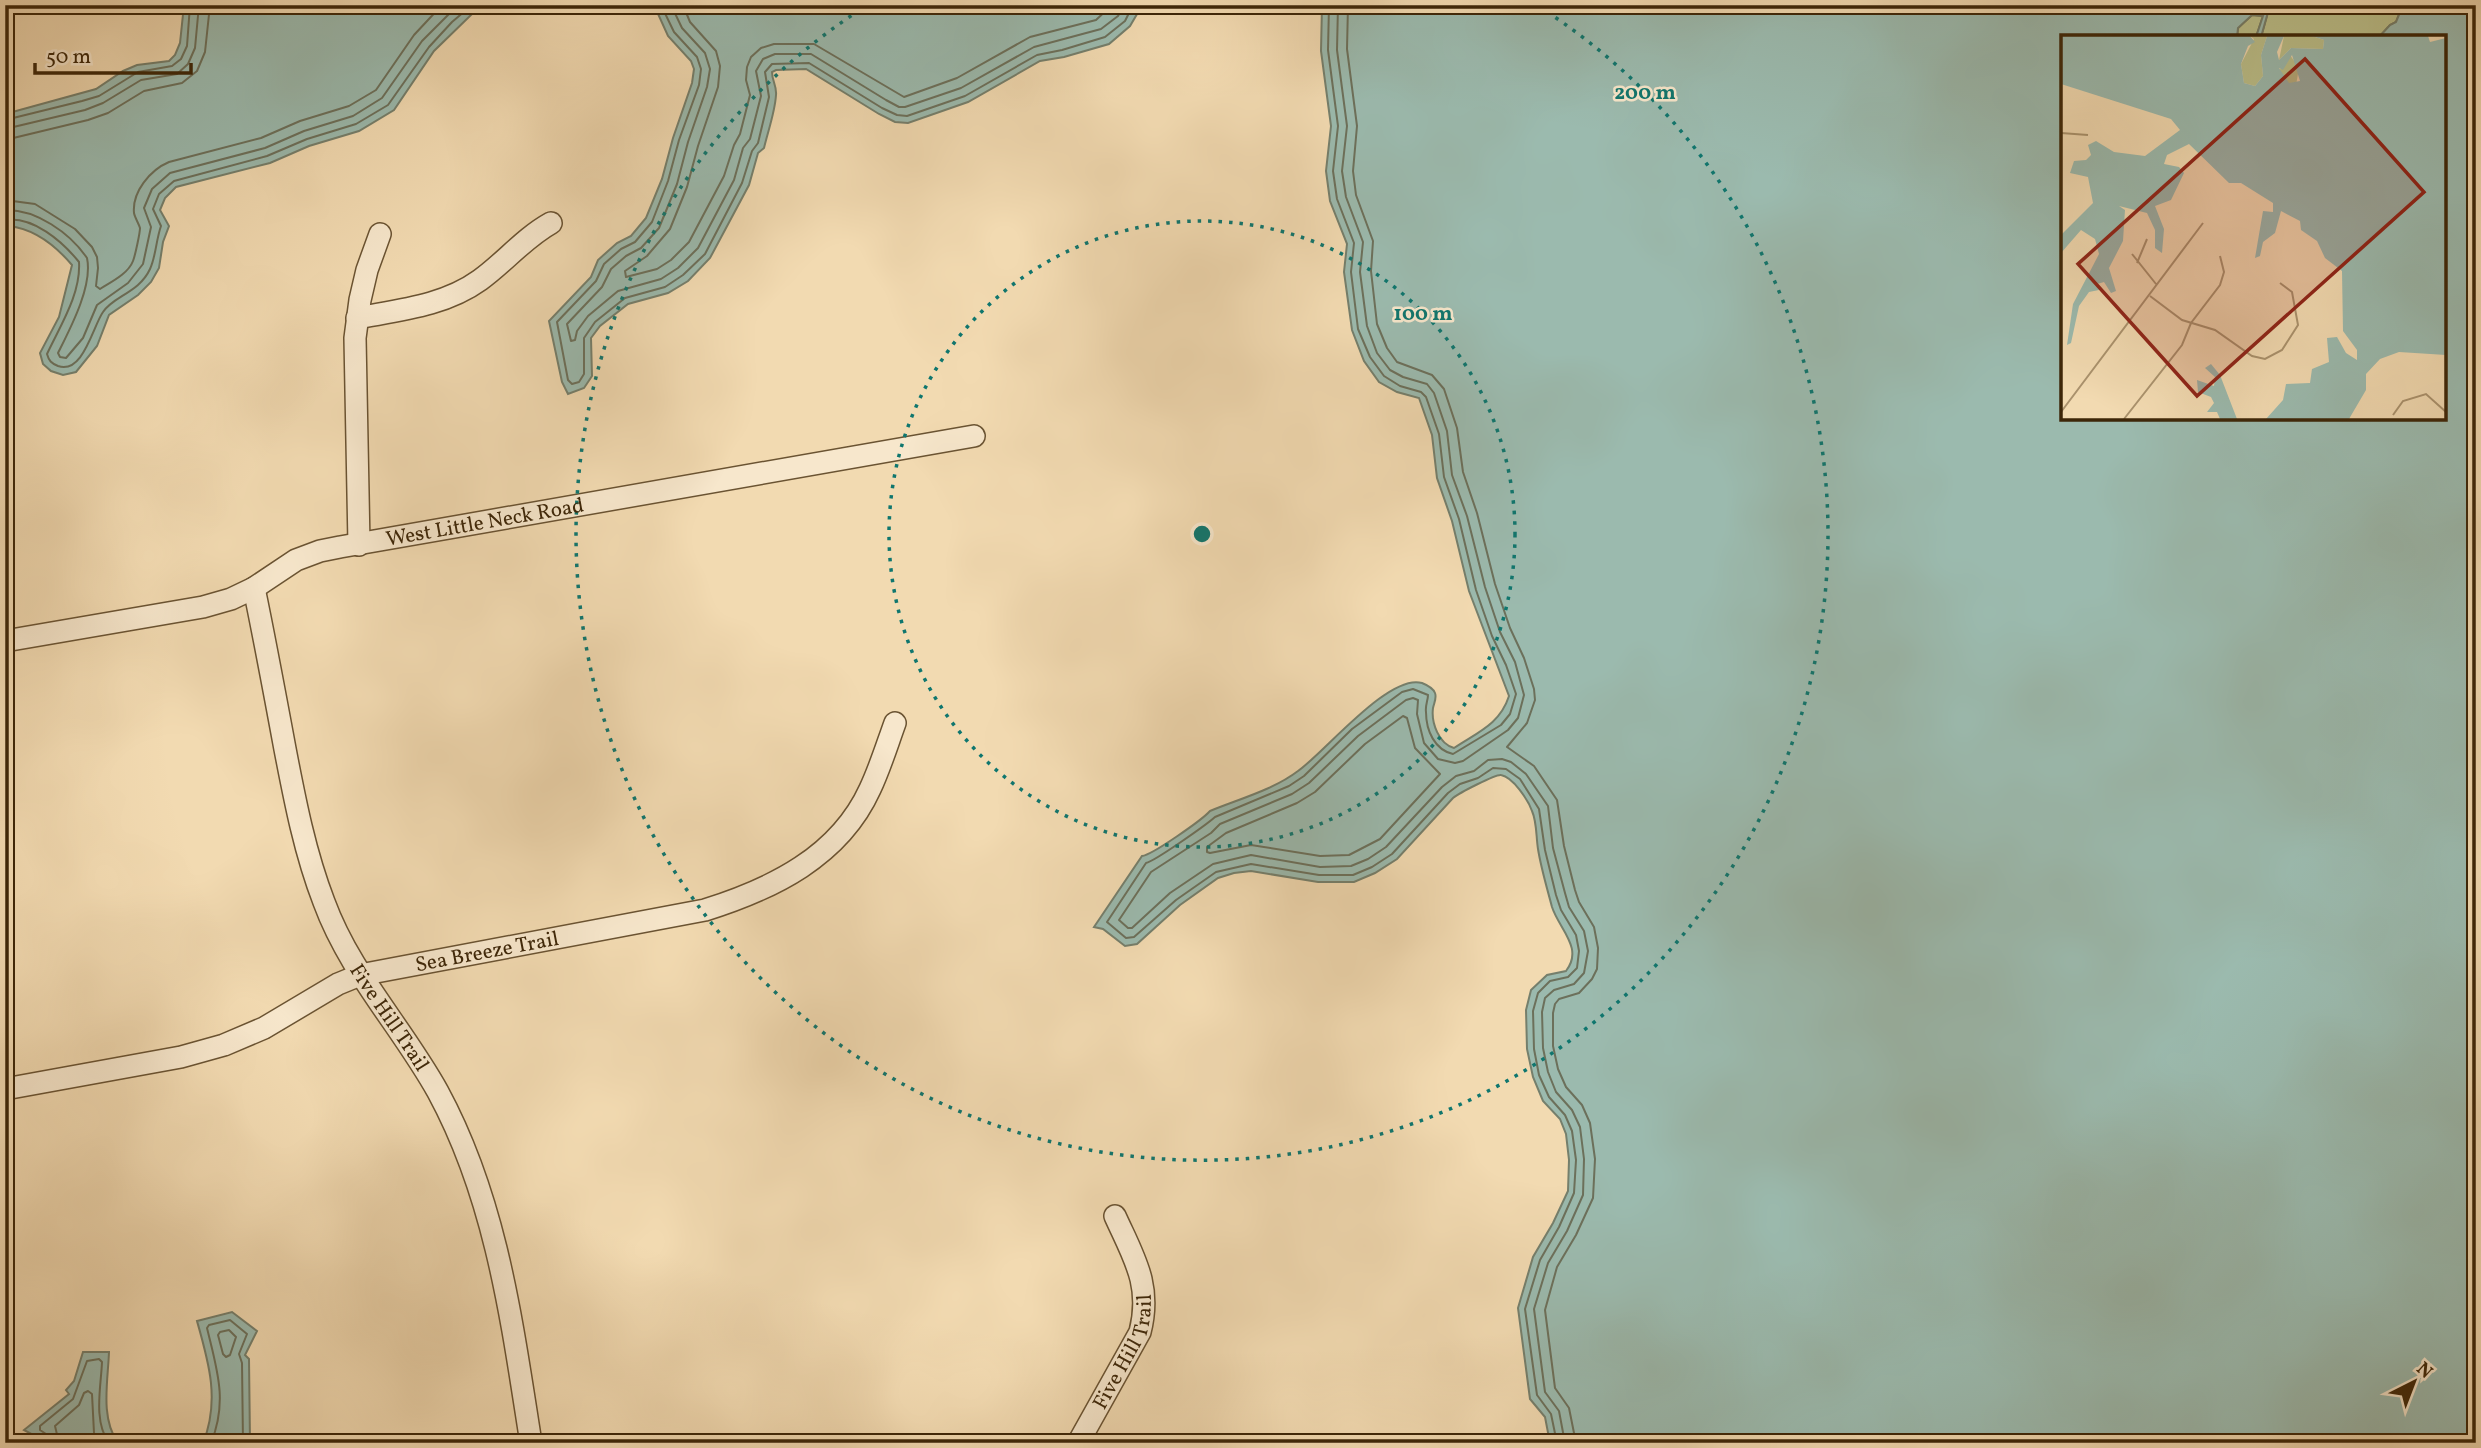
<svg xmlns="http://www.w3.org/2000/svg" width="2481" height="1448" font-family="Vollkorn,serif">
  <style>
    .green { fill: #bbc08b; stroke: #7c734a; stroke-width: 2 }
    .water { fill: #9bbaae; stroke: #757f6c; stroke-width: 2 }
    .lines { fill: none; stroke-linecap: round; stroke-linejoin: round }
    .shore { stroke: #6c705b; stroke-width: 2 }
    .minor-casing { stroke: #6a5332; stroke-width: 24 }
    .minor { stroke: #f7e7cc; stroke-width: 21 }
    .ring { fill: none; stroke: #0f766e; stroke-width: 3.5; stroke-dasharray: 3.5 7 }
    .labels { text-anchor: middle; stroke-width: 5; stroke-linejoin: round; paint-order: stroke }
    .street-label { font-size: 21px; fill: #3d2608; stroke: #f7e7cc }
    .inset-road { fill: none; stroke: #aa926d; stroke-width: 2 }
    .view { fill: #8f2418; fill-opacity: 0.15; stroke: #8f2418; stroke-width: 3.5 }
    .inset-edge { fill: none; stroke: #3d2608; stroke-width: 3.5 }
    .centre { fill: #0f766e; stroke: #f7e7cc; stroke-width: 3.5 }
    .ring-label { font-size: 21px; text-anchor: middle; font-weight: bold; fill: #0f766e; stroke: #f7e7cc; stroke-width: 5; stroke-linejoin: round; paint-order: stroke }
  </style>
  <rect width="100%" height="100%" fill="#f2dab1"/>
  <filter id="stains"><feTurbulence type="fractalNoise" baseFrequency=".00286" numOctaves="4"/><feColorMatrix values="0 0 0 0 .2 0 0 0 0 .09 0 0 0 0 .02 0 0 0 .5 -.17"/></filter>
  <radialGradient id="worn" r=".72"><stop offset=".6" stop-color="#630" stop-opacity="0"/><stop offset="1" stop-color="#630" stop-opacity=".3"/></radialGradient>
  <path class="green" d="M2270,5h133l-7,17 -6,3 -11,12h-118z
    M2252,15l11,1 -7,21h-19l1,-9z"/>
  <path class="water" d="M184,5h305l-15,7 -40,39 -40,59 -35,21 -50,15 -39,17 -94,24 -11,11 -5,12 9,16 -6,16 -4,26 -8,14 -13,13 -29,20 -12,31 -21,26 -13,3 -12,-4 -8,-7 -3,-11 19,-36 13,-52c-17,-20 -37,-36 -63,-39l-4,3v-115l91,-25 27,-18 14,-6 32,-4 6,-6 5,-12z
    M654,5h486v4l-10,17 -21,18 -45,13 -24,4 -72,41 -60,21 -13,-1 -16,-8 -73,-45 -30,1 -4,2c0,9 5,14 4,23 -1,17 -8,36 -12,53l-6,5 -9,32 -39,73 -22,23 -20,12 -40,11 -28,22 -9,12 1,38 -8,12 -16,6 -6,-12 -13,-61 42,-44 7,-17 19,-17 14,-7 15,-18 16,-39 11,-41 19,-55 2,-14 -3,-8 -23,-25z
    M1322,5h948l-9,32h-5l7,-21 -11,-1 -14,13 -1,9h-174v381h381v-381h-65l11,-12 6,-3 7,-17h73v1438h-926l-5,-26 -15,-18 -12,-91 15,-51 20,-34 15,-32 1,-31 -3,-26 -6,-15 -17,-18 -10,-24 -6,-28 -1,-39 5,-20 16,-15 19,-4c18,-23 -7,-42 -14,-64 -5,-19 -11,-39 -14,-58 -2,-12 -1,-27 -6,-38 -4,-11 -19,-34 -31,-36 -5,-1 -42,18 -48,23l-56,61 -22,14 -21,9h-36l-67,-11 -17,2 -16,5 -38,27 -43,39 -12,2 -22,-17 -9,-2 48,-71c10,-1 60,-36 68,-45 29,-12 63,-21 88,-40 26,-18 91,-98 124,-88 5,2 11,5 13,10 2,5 -1,10 -2,15 -2,15 6,36 21,40 24,-16 46,-24 55,-52l-40,-105 -17,-70 -15,-43 -5,-43 -13,-37 -22,-6 -18,-10 -15,-21 -12,-31 -8,-58 3,-28 -17,-43 -4,-30 5,-45 -10,-75z
    M232,1312l25,19 -12,24 4,4 1,84h-47c17,-42 6,-80 -6,-122z
    M83,1352h26c-1,29 -9,66 9,91h-70l-24,-13 45,-36 -3,-4 8,-9z"/>
  <g class="lines">
    <path class="shore" d="M661,5l13,27 23,25 4,12 -2,16 -20,55 -11,41 -16,41 -17,20 -14,7 -17,15 -8,17 -39,41 11,58 4,4 7,-2 5,-8v-36l11,-16 30,-24 40,-11 18,-12 22,-21 37,-71 10,-32 6,-8 11,-46 -4,-25 7,-8 37,-1 73,45 15,7 10,1 58,-20 72,-41 25,-5 43,-13 20,-16 8,-16
      M671,5l11,23 23,25 5,16 -3,18 -19,55 -11,42 -18,44 -18,20 -15,8 -15,13 -9,18 -35,37 4,17 4,-1 2,-9 11,-15 30,-25 43,-12 17,-11 20,-20 36,-68 9,-32 7,-9 11,-43 -5,-25 7,-12 12,-5h36l75,46 13,7h6l56,-19 73,-41 67,-18 17,-13 6,-11
      M683,5l7,17 26,29 4,15 -2,21 -20,59 -11,41 -17,42 -23,27 -22,15 1,6 31,-8 14,-9 18,-18 35,-66 10,-31 6,-11 10,-39 -4,-15 1,-13 4,-10 10,-9 13,-4h40l90,53 53,-19 73,-41 66,-17 16,-15
      M1329,5l-1,45 10,76 -5,45 4,28 17,44 -3,29 7,57 12,28 14,19 16,10 21,6 5,5 13,37 5,43 15,42 17,71 16,46 14,29 10,29 -6,20 -9,11 -48,29c-18,-4 -27,-23 -27,-42 -1,-6 2,-12 2,-17l-15,-6 -11,3 -50,37 -48,47 -15,10 -74,31c-9,8 -60,44 -69,46l-39,59 19,16 8,-1 42,-37 40,-28 35,-8 68,11h34l19,-8 20,-13 56,-61 12,-9 18,-6 15,-10 13,1 14,10 19,30 6,41 11,45 5,15 15,25 3,16 -2,17 -9,9 -18,4 -12,12 -5,18 1,38 5,26 10,22 16,18 7,16 4,29 -2,33 -15,34 -19,33 -15,49 12,86 14,19 6,29
      M1338,5l-1,45 10,76 -5,45 4,26 17,45 -3,30 7,54 10,27 13,17 13,7 24,7 7,9 13,38 5,44 15,41 18,71 15,45 15,30 9,33 -6,23 -10,12 -45,31 -8,2 -17,-4 -14,-16 -7,-29 1,-14 -5,-2 -7,2 -48,36 -49,47 -17,11 -72,30 -9,9 -60,39 -32,48 9,8h4l38,-35 43,-29 38,-9 69,12 31,-1 17,-7 18,-12 56,-60 14,-11 18,-5 14,-11 14,-1 9,3 15,12 22,32 5,42 12,45 4,14 15,24 4,20 -4,22 -10,11 -20,6 -9,8 -3,14 1,36 5,24 8,20 16,18 8,17 4,32 -1,36 -16,36 -19,32 -14,46 11,83 14,19 6,32
      M1348,5l-1,44 10,77 -4,45 3,24 17,46 -2,30 6,53 10,24 10,14 35,13 12,14 13,39 6,44 14,41 18,71 15,44 14,30 10,31 1,11 -8,23 -20,24 27,19 23,34 7,46 11,44 4,12 15,25 4,21 -1,21 -5,10 -13,14 -20,6 -4,5 -2,9v33l5,23 8,18 16,18 8,18 5,36 -2,39 -17,37 -19,32 -12,43 10,78 14,20 7,35
      M5,120l77,-19 17,-5 39,-24 34,-6 9,-7 6,-13 3,-41
      M5,129l80,-19 18,-7 38,-23 36,-6 11,-10 7,-16 4,-43
      M5,140l83,-20 20,-7 36,-22 38,-8 15,-12 8,-19 5,-47
      M5,200l30,4 40,25 17,18 5,10 1,11 -2,18 4,3c11,-7 28,-15 33,-28 2,-5 7,-28 7,-33 -1,-4 -5,-10 -6,-15 -2,-21 16,-43 35,-51l92,-24 39,-17 49,-15 27,-16 38,-55 28,-30
      M5,210c31,-1 65,23 82,48 6,28 -17,71 -29,95l2,4 6,1 17,-20 14,-33 31,-22 15,-19 8,-37 -7,-19 8,-19 18,-16 95,-25 39,-17 49,-15 29,-18 40,-57 36,-36
      M5,220c28,-4 57,21 74,42 2,32 -19,64 -32,92 2,7 4,9 11,12 25,9 35,-40 45,-54 10,-16 36,-19 47,-43 6,-13 6,-29 11,-43l-8,-17 6,-15 15,-13 93,-25 40,-17 49,-15 32,-19 41,-58 23,-25 20,-17
      M1403,716l4,2 8,30 25,26 -60,65 -31,16 -29,1 -69,-11 -41,8 -3,-1v-5l19,-14 71,-30 18,-11 50,-48z
      M229,1330l7,7 -6,18 -4,2 -3,-3 -5,-19 2,-3z
      M50,1443l-1,-7 -9,-6v-4l33,-27 14,-38 12,-2 3,3c-1,25 -9,59 7,81
      M59,1443l-4,-17 24,-21 5,-12 4,-2 4,3 2,39 4,10
      M211,1443c17,-42 6,-73 -4,-115l2,-3 21,-5 17,14 -8,20 3,9 1,80"/>
    <defs>
      <g id="minor">
        <path d="M357,318c42,-8 87,-12 123,-38 25,-18 44,-42 71,-57"/>
        <path d="M359,545l-4,-207 5,-38 7,-30 13,-36"/>
        <path id="s1" d="M254,588c11,53 21,107 31,161 10,52 20,104 39,153 26,71 78,125 114,190 59,109 74,231 93,351"/>
        <path id="s2" d="M5,641l198,-34 28,-8 23,-11 42,-28 24,-9 20,-4 634,-111"/>
        <path id="s3" d="M5,1089l176,-32 43,-12 40,-17 74,-44 22,-9 345,-65c67,-21 134,-53 165,-121 10,-21 17,-44 25,-66"/>
        <path id="s4" d="M1078,1443l62,-111c12,-47 -6,-74 -25,-116"/>
      </g>
    </defs>
    <use href="#minor" class="minor-casing"/>
    <use href="#minor" class="minor"/>
  </g>
  <g class="ring">
    <circle cx="1202" cy="534" r="313"/>
    <path d="M1538 6A626 626 0 1 1 866 6"/>
  </g>
  <g class="labels">
    <g class="street-label">
      <text dy="7" stroke="none"><textPath href="#s2" startOffset="499">West Little Neck Road</textPath></text>
      <text dy="7" stroke="none"><textPath href="#s3" startOffset="506">Sea Breeze Trail</textPath></text>
      <text dy="7" stroke="none"><textPath href="#s1" startOffset="455">Five Hill Trail</textPath></text>
      <text dy="7" stroke="none"><textPath href="#s4" startOffset="103">Five Hill Trail</textPath></text>
    </g>
  </g>
  <g transform="translate(2061 35)">
    <rect width="385" height="385" fill="#f2dab1"/>
    <path d="M189,1h17l-6,19 2,21 -8,10 -11,-3 -3,-19 13,-25zM223,1h28l12,4 -1,9 -32,-1 -12,12zM229,20l9,13 -4,23 -10,-6 -6,-14z" fill="#bbc08b"/>
    <path d="M0,1h189l5,6 -7,4 -7,18 3,19 11,3 8,-10 -2,-21 6,-19h17l-7,16 2,8 12,-12 32,1 1,-9 -12,-4h116l2,6 16,-4v317l-47,-3 -19,7 -14,15v16l-17,29h-83l17,-19 3,-16 24,-1 2,-14 17,-7 -2,-24 10,-1 9,16 11,7v-10l-14,-19 -1,-60 -17,-13 -8,-17 -16,-11 -1,-9 -19,-10 -6,22 -12,9 -3,14 -5,2 8,-47 10,1v-9l-32,-20h-12l-40,-39 -22,11 -3,9 15,3 5,6 -13,27 -16,6 9,23 -2,24 -7,-5v-18l-8,-17 -28,-7 6,4 -2,31 -14,27 7,23 -5,2 -7,-11 -7,2 2,6 -10,2 -10,14 -8,37 -4,2 6,-41 26,-50 -4,-15 -14,-9 -20,23v-18l32,-32 -5,-26 -18,-4 4,-12 12,-1 5,-5 -3,-10 8,-4 18,11 31,4 35,-26 -9,-11 -110,-35zM231,20l8,26 -11,2 -10,-15 4,2zM150,329l9,11 17,44h-17l-3,-7h-10l7,-9 -3,-6 -13,-5 -1,-12 17,6 1,-9 -10,-9z" fill="#9bbaae" fill-rule="evenodd"/>
    <path class="inset-road" d="M0,98l27,2M71,219l24,30M76,228l10,-24M89,261l32,24 33,10 37,26 13,3 17,-9 16,-25 -6,-33 -12,-9M0,377l142,-189M332,380l10,-14 23,-7 20,18M63,384l58,-74 9,-22 29,-38 4,-13 -4,-16"/>
    <path class="view" d="M244,24l119,133 -227,204 -119,-132z"/>
    <rect width="385" height="385" class="inset-edge"/>
  </g>
  <circle cx="1202" cy="534" r="10" class="centre"/>
  <g class="ring-label">
    <text x="1645" y="99">200 m</text>
    <text x="1423" y="320">100 m</text>
  </g>
  <rect width="2481" height="1448" fill="none" stroke="#f2dab1" stroke-width="28"/>
  <rect x="7" y="7" width="2467" height="1434" fill="none" stroke="#3d2608" stroke-width="3.5"/>
  <rect x="14" y="14" width="2453" height="1420" fill="none" stroke="#3d2608" stroke-width="2"/>
  <g transform="translate(2414 1382) rotate(42)" stroke="#f7e7cc" stroke-width="5" paint-order="stroke">
  <path d="M0-5L12 26L0 18L-12 26Z" fill="#3d2608"/>
  <text y="-10" font-size="19" font-weight="bold" text-anchor="middle" fill="#3d2608">N</text>
  </g>
  <path d="M35 63v10h156v-10" fill="none" stroke="#3d2608" stroke-width="3.5"/>
  <text x="46" y="63" font-size="21" fill="#3d2608" stroke="#f7e7cc" stroke-width="5" paint-order="stroke">50 m</text>
  <rect width="100%" height="100%" filter="url(#stains)"/>
  <rect width="100%" height="100%" fill="url(#worn)"/>
</svg>
